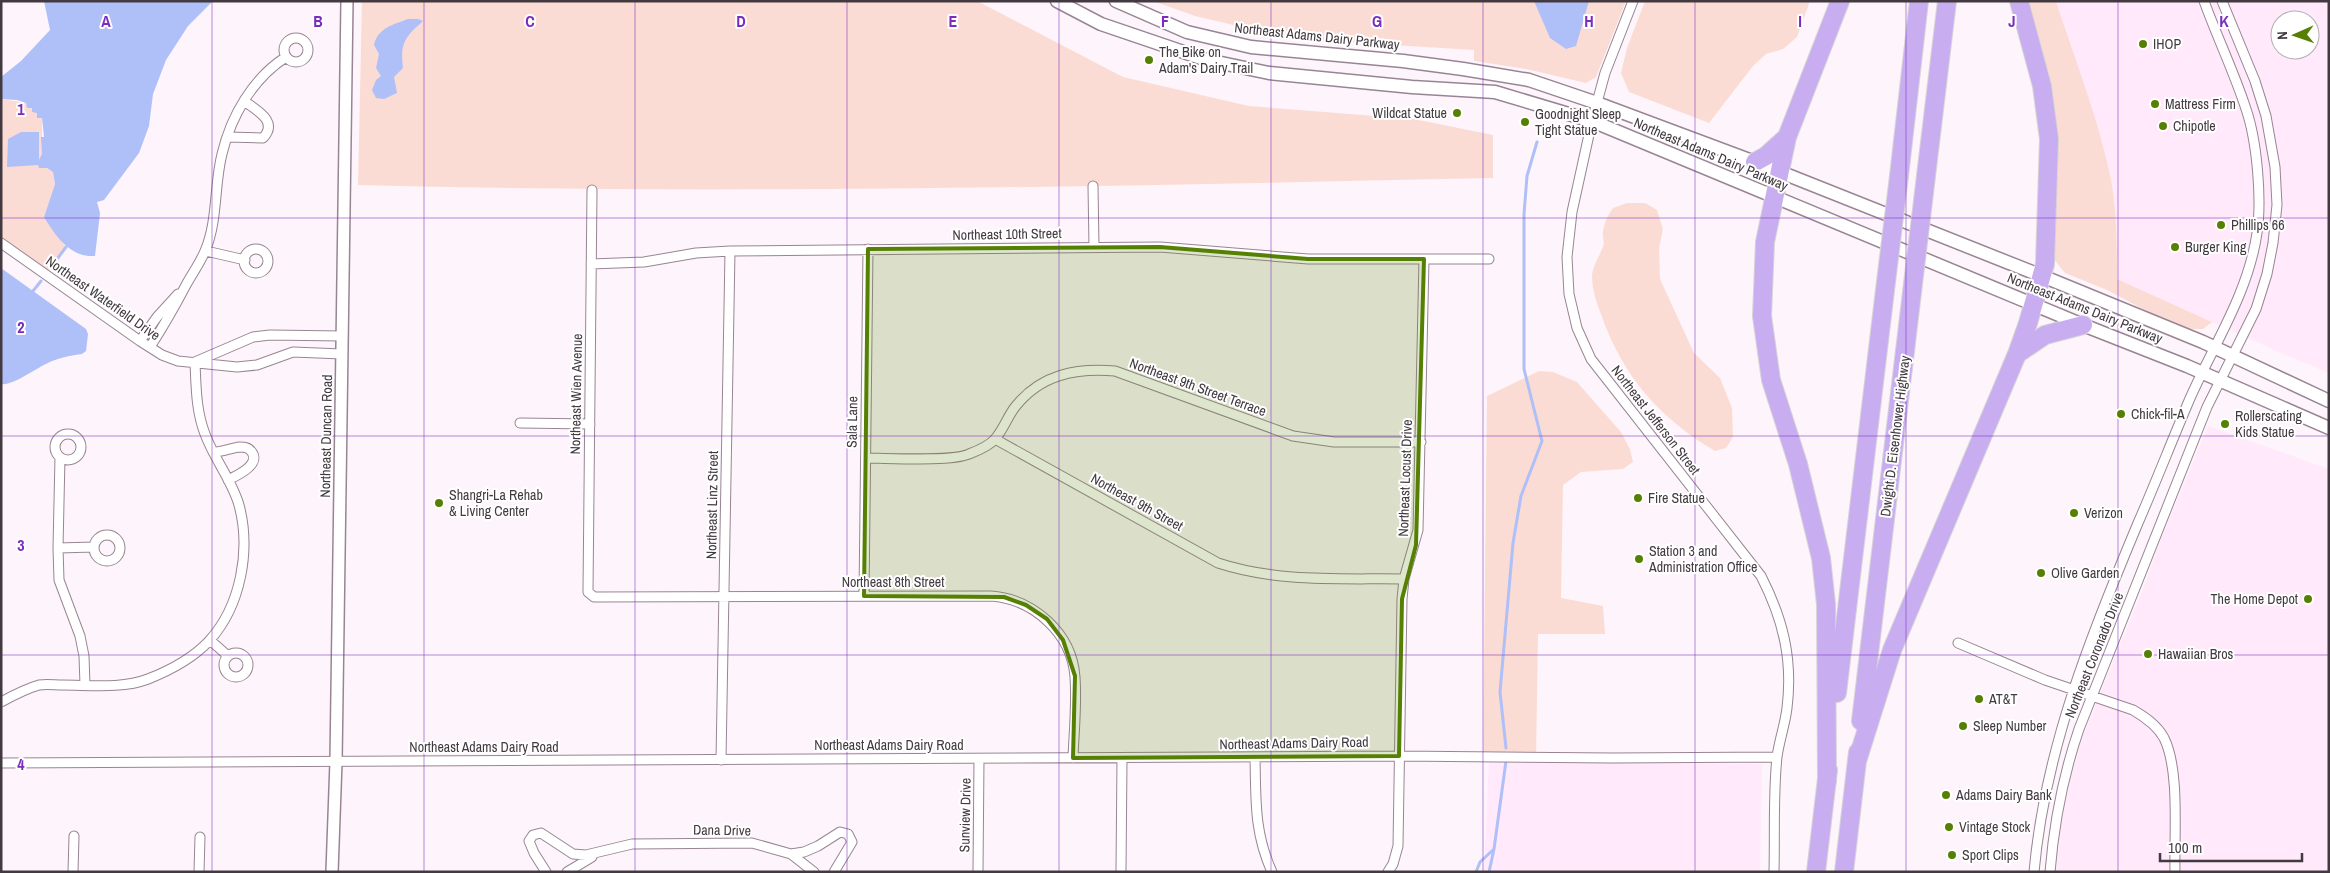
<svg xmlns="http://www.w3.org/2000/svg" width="2330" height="873" font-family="'Archivo Narrow',sans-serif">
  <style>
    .built { fill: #ffe9fa; fill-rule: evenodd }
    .green { fill: #fbdcd4 }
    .water { fill: #afbff7 }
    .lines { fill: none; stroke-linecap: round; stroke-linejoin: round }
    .stream { stroke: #afbff7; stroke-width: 3 }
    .minor-casing { stroke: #988594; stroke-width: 11 }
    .tertiary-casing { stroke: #988594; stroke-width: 14 }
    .secondary-casing { stroke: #988594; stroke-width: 15 }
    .motorway-casing { stroke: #d5d4d5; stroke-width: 20 }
    .minor { stroke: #fff; stroke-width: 9 }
    .tertiary { stroke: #fff; stroke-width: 11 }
    .secondary { stroke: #fff; stroke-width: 12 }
    .motorway { stroke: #c9adf1; stroke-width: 18 }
    .motorway-bridge-casing { stroke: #d5d4d5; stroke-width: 20; stroke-linecap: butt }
    .motorway-bridge { stroke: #c9adf1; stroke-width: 18 }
    .marked { fill: #568003; fill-opacity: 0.2; stroke: #568003; stroke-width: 4; stroke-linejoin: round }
    .grid { fill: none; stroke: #7b2cbf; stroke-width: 1; stroke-opacity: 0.55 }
    .poi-dot { fill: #568003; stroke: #fff; stroke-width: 2 }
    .labels { text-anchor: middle; stroke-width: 4; stroke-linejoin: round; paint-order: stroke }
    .street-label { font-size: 14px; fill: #423a40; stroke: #fff }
    .poi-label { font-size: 14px; fill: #423a40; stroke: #fff; text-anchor: start }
    .grid-label { font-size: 16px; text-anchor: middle; font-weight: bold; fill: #7b2cbf; stroke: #fff; stroke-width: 4; stroke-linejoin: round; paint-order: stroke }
  </style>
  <rect width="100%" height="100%" fill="#fdf5fb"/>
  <path class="built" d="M2056,1h273v372l-48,-20 -164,-74v-41l-6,-57 -13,-49zM2280,20h30v30h-30z
    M2208,426l121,43v403h-273l4,-39 9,-47 13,-48 63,-154 14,-40z
    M1489,762l273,2 -2,108h-276z"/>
  <path class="green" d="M362,1h615l146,76 126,29 165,13 79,16v43c-378,8 -757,17 -1135,7z
    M1153,1h473l-30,76 -10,6 -60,-14 -52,-8v-11l-180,-11 -99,-23z
    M1645,1h165l-13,36 -14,12 -17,5 -13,12 -44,57 -80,-31 -8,-19 6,-25z
    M2026,1h30c19,59 43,119 55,179 6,32 6,67 6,99l95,43 -9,7h-16l-33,-14 -47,-25 -42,-17 -12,-15z
    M1,99l26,4 15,15v37l-3,13h8l6,4 2,12 -11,33 22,30 -20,27 -45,-31z
    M1627,203h18l12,7 6,19 -4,19 1,31 34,74 26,25 12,30 1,29 -7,11 -11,3c-55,-32 -92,-75 -113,-134 -5,-13 -10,-27 -10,-41 1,-11 7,-19 11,-29 2,-4 -1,-10 0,-15 1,-9 5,-17 10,-24z
    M1539,371l14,1 24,10 44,50 9,17 3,13 -10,7 -42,3 -18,13 -2,113 42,8 2,28h-67l-2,124 -53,-1 4,-361z"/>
  <path class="water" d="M44,1h169l-25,25 -22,34 -13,34 -4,32 -10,27 -35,47 -7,2 3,11 -5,43c-25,2 -40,-21 -51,-39l11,-33 -2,-12 -6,-4h-8l-1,-3 -31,2 1,-28 13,-7h18v28l3,-6 -1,-17h3l-2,-19h-5v-5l-5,-1v-4h-5l-1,-5 -9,-3 -16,-1v-22l20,-16 29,-31z
    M1534,1h55l-13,45 -10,3 -16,-11z
    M408,19h10l5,2c-18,16 -23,22 -20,47l-9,9 3,16 -13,6 -8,-1 -4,-8 4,-10 5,-4 -5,-8 3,-14 -5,-9c4,-17 18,-20 34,-26z
    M1,268l85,61 2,5 -2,17 -4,3c-9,1 -19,3 -27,6 -16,5 -40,26 -54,24z"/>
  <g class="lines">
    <path class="stream" d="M52,266l14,-19
      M33,291l8,-10
      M1506,748l-6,-56 13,-149 8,-47 21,-55 -18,-72v-155l3,-38 10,-34
      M1476,872l4,-10 14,-13
      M1489,872l5,-23 12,-88"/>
    <defs>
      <path id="minor" d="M1633,1l-28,72 -13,48 -20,91 -5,45 2,37 8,34 14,31 170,217c22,43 32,83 26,132 -2,17 -8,33 -10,49 -4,38 -2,77 -3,115
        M284 50a12 12 0 1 1 24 0a12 12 0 1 1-24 0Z
        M227,137l36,1c16,-17 -7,-28 -19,-37
        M1093,186l1,61
        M1,243l139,98 22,14 16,6 59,6 20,-2 36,-13 49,2
        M244 261a12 12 0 1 1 24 0a12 12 0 1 1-24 0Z
        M206,251l39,9
        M591,264l53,-2 52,-9 34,-2 430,-4 148,12h181
        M140,341l17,-24 21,-23
        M150,347c13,-20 25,-41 36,-62 6,-11 14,-22 19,-34 13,-30 9,-66 17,-97 9,-38 31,-76 64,-97
        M195,362l58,-25 17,-2 72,1
        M520,423l70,1
        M55 447a13 13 0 1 1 26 0a13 13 0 1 1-26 0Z
        M995,439l223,124c61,20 124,15 186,16
        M213,452c10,0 17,-4 27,-5 4,0 8,0 11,4 11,13 -13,24 -23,29
        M60,457l-2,91 1,32 21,56 4,20 1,29
        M866,458c22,0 85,4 103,-4 8,-3 20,-8 26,-15 8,-9 13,-23 20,-32 26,-33 61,-39 100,-36l178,65 41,6h87
        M94 548a13 13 0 1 1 26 0a13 13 0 1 1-26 0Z
        M58,548l36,-1
        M588,592l6,5 397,-1c42,3 81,37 84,81 2,27 -1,54 -2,81
        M588,592l4,-402
        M864,596l4,-347
        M210,640l18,16
        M1958,643l87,37 88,30c12,7 24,15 31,28 16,32 10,97 11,134
        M224 665a12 12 0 1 1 24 0a12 12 0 1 1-24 0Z
        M1,702c13,-7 24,-13 38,-17 7,-1 16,0 23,0 28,0 60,4 86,-6 23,-9 45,-21 61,-38 32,-35 42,-91 30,-136 -7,-25 -25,-46 -34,-71 -9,-23 -9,-48 -10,-72
        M1255,757c1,43 -1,75 17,115
        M721,760l9,-509
        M1,763l1398,-7 214,2 164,-1
        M791,854l23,18
        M73,872l1,-36
        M199,872l1,-35
        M546,872l-12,-19 -5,-12 4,-6 8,-2 32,21 13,1 46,-11 120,-1 39,11 13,-2 14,-6 22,-14 8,2 4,8 -18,30
        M567,872l25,-15
        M978,872l1,-113
        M1121,872l1,-113
        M1388,872l5,-8 5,-18 4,-247 2,-20 14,-49 6,-271
        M2034,872c11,-123 57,-237 104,-349 17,-39 33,-80 50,-120 24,-56 60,-108 69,-170 5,-34 0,-92 -11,-124 -12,-37 -29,-72 -42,-108
        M2050,872c4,-49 13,-96 29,-143l128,-322 49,-98 11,-35 6,-31 4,-38 -2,-38 -9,-51 -11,-35 -33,-80"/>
      <path id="tertiary" d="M332,872l4,-110 11,-761"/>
      <path id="secondary" d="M1057,1l44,23 106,36 62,13 143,14 83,5 97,29 491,204 104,41 142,62
        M1116,1l71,31 64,15 152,14 60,8 66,11 68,23 158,59 287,114 161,66 126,59"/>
      <path id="motorway" d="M1755,162l11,-6 21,-19
        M1899,176l20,-175
        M1926,176l21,-175
        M2017,354l28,-19 38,-10
        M1837,693l48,-403
        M1861,721l51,-429
        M1857,761l35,-111 125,-296 11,-31 17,-59 4,-125 -7,-53 -23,-85
        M1827,782l-1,-178 -5,-46 -23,-94 -27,-84 -9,-64 3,-74 22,-105 53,-136
        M1816,872l12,-102
        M1844,872l14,-120"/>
    </defs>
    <use href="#minor" class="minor-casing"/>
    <use href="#tertiary" class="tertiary-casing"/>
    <use href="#secondary" class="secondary-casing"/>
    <use href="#motorway" class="motorway-casing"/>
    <use href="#minor" class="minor"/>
    <use href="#tertiary" class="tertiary"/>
    <use href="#secondary" class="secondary"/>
    <use href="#motorway" class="motorway"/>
    <defs>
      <path id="motorway-bridge" d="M1885,290l14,-114
        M1912,292l14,-116"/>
    </defs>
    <use href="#motorway-bridge" class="motorway-bridge-casing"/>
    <use href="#motorway-bridge" class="motorway-bridge"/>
  </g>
  <path class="marked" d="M1160,247l148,12h116l-8,286 -14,54 -3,157 -326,2 2,-82 -12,-36 -16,-21 -21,-14 -22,-8 -140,-1 4,-347z"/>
  <path class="grid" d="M212,1v871M424,1v871M635,1v871M847,1v871M1059,1v871M1271,1v871M1483,1v871M1695,1v871M1906,1v871M2118,1v871M1,218h2328M1,436h2328M1,655h2328"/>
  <g class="poi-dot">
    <circle cx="2143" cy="44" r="5"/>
    <circle cx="1149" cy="60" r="5"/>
    <circle cx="2155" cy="104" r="5"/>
    <circle cx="1457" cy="113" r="5"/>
    <circle cx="1525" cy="122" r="5"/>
    <circle cx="2163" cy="126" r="5"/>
    <circle cx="2221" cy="225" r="5"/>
    <circle cx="2175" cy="247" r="5"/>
    <circle cx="2121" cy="414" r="5"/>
    <circle cx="2225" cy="424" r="5"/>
    <circle cx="1638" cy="498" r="5"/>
    <circle cx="439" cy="503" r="5"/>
    <circle cx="2074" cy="513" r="5"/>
    <circle cx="1639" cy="559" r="5"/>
    <circle cx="2041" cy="573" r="5"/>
    <circle cx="2308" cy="599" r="5"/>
    <circle cx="2148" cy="654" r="5"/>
    <circle cx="1979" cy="699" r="5"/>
    <circle cx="1963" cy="726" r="5"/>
    <circle cx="1946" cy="795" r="5"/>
    <circle cx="1949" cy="827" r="5"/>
    <circle cx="1952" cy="855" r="5"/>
  </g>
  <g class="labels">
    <g class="street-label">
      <text transform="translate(1317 36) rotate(6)" y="5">Northeast Adams Dairy Parkway</text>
      <text transform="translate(1711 154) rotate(23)" y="5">Northeast Adams Dairy Parkway</text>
      <text transform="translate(1007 234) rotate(-1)" y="5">Northeast 10th Street</text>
      <text transform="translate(103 298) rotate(35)" y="5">Northeast Waterfield Drive</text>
      <text transform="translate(2085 308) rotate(22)" y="5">Northeast Adams Dairy Parkway</text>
      <text transform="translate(1198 387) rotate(20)" y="5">Northeast 9th Street Terrace</text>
      <text transform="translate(576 394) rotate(-89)" y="5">Northeast Wien Avenue</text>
      <text transform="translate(1656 420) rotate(52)" y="5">Northeast Jefferson Street</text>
      <text transform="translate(852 422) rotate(-89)" y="5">Sala Lane</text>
      <text transform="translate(326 436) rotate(-89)" y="5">Northeast Duncan Road</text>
      <text transform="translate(1895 436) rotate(-83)" y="5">Dwight D. Eisenhower Highway</text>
      <text transform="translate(1405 478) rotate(-88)" y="5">Northeast Locust Drive</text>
      <text transform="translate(1137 502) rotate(29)" y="5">Northeast 9th Street</text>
      <text transform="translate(712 505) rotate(-89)" y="5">Northeast Linz Street</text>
      <text x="893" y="587">Northeast 8th Street</text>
      <text transform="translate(2094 655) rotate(-68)" y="5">Northeast Coronado Drive</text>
      <text transform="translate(1294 743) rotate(-1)" y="5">Northeast Adams Dairy Road</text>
      <text x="889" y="750">Northeast Adams Dairy Road</text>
      <text x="484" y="752">Northeast Adams Dairy Road</text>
      <text transform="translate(965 815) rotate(-89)" y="5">Sunview Drive</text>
      <text transform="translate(722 830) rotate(1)" y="5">Dana Drive</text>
    </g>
    <g class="poi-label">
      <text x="2153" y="49">IHOP</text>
      <text x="1159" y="57">The Bike on<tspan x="1159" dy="16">Adam's Dairy Trail</tspan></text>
      <text x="2165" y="109">Mattress Firm</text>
      <text x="1447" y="118" text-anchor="end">Wildcat Statue</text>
      <text x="1535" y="119">Goodnight Sleep<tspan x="1535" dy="16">Tight Statue</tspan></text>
      <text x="2173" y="131">Chipotle</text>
      <text x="2231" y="230">Phillips 66</text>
      <text x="2185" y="252">Burger King</text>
      <text x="2131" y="419">Chick-fil-A</text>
      <text x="2235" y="421">Rollerscating<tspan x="2235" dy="16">Kids Statue</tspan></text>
      <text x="449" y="500">Shangri-La Rehab<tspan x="449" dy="16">&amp; Living Center</tspan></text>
      <text x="1648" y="503">Fire Statue</text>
      <text x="2084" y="518">Verizon</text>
      <text x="1649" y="556">Station 3 and<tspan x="1649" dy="16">Administration Office</tspan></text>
      <text x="2051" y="578">Olive Garden</text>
      <text x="2298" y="604" text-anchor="end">The Home Depot</text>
      <text x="2158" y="659">Hawaiian Bros</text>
      <text x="1989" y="704">AT&amp;T</text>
      <text x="1973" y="731">Sleep Number</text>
      <text x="1956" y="800">Adams Dairy Bank</text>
      <text x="1959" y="832">Vintage Stock</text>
      <text x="1962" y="860">Sport Clips</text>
    </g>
  </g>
  <g class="grid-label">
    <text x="106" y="27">A</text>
    <text x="318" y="27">B</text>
    <text x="530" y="27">C</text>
    <text x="741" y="27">D</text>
    <text x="953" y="27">E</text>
    <text x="1165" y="27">F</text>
    <text x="1377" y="27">G</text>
    <text x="1589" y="27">H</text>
    <text x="1800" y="27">I</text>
    <text x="2012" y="27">J</text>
    <text x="2224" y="27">K</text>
    <text x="21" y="115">1</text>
    <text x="21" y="333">2</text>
    <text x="21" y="551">3</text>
    <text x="21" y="770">4</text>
  </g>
  <rect width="2330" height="873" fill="none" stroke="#423a40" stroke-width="5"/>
  <g transform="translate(2295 35) rotate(268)"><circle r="24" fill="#ffffff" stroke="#b3b0b3"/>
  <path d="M0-4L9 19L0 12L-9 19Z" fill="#568003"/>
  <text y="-8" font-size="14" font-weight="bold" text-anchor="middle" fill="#423a40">N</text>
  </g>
  <path d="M2160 853v8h142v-8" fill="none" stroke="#423a40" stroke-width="2.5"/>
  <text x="2168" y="853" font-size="15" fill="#423a40" stroke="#ffffff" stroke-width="4" paint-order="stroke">100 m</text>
</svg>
